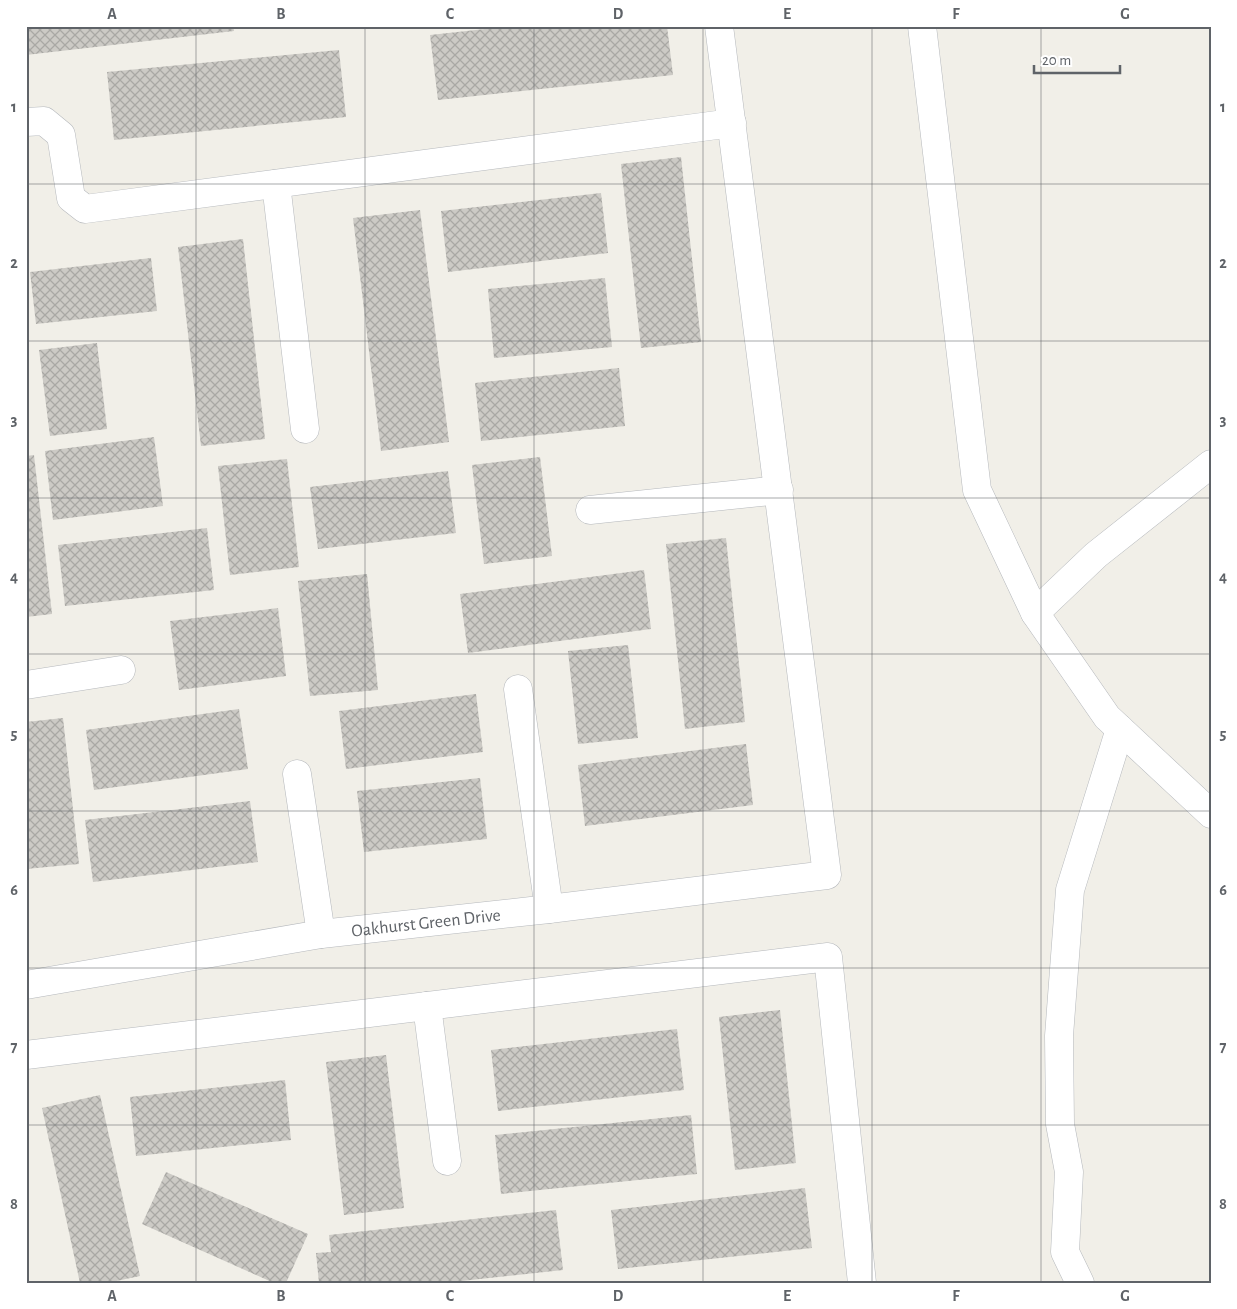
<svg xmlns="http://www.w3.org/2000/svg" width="1237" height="1309" font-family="'Alegreya Sans',sans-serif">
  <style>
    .building { fill: url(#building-cross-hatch) }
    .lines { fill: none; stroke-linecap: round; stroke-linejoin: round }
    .minor-casing { stroke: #b5b8bc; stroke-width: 29 }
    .minor { stroke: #fff; stroke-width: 28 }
    .grid { fill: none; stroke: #5f6368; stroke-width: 1; stroke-opacity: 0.55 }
    .labels { text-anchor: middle; stroke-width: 4; stroke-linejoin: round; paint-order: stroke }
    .street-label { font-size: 18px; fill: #5f6368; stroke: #fff }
    .neatline { fill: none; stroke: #5f6368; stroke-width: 2 }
    .grid-label { font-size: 16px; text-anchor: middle; font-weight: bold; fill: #5f6368 }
  </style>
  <defs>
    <pattern id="building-cross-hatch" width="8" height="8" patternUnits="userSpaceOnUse" patternTransform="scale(1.25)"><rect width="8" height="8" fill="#cccac5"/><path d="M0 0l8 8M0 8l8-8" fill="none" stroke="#a9a8a4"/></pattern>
  </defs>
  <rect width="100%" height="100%" fill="#f1efe8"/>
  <path class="building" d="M26,26h207l1,5 -208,24z
    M512,26h155l6,49 -235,25 -8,-65z
    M339,50l7,67 -232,23 -7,-68z
    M681,157l20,185 -60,6 -20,-184z
    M601,193l7,60 -160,19 -7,-61z
    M420,210l29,232 -68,9 -28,-233z
    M243,239l22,200 -64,7 -23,-199z
    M151,258l6,53 -121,13 -6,-52z
    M605,278l7,69 -118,11 -6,-69z
    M97,343l10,86 -57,7 -11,-86z
    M619,368l6,58 -144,15 -6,-58z
    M154,437l9,69 -110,14 -8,-69z
    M34,455l18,159 -26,3v-161z
    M540,457l12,99 -68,8 -12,-99z
    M287,459l12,108 -69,8 -12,-109z
    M448,471l8,62 -138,16 -8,-62z
    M207,528l7,62 -149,16 -7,-61z
    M726,538l19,184 -60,7 -19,-185z
    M644,570l7,59 -183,24 -8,-59z
    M367,574l11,116 -68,6 -12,-115z
    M278,608l8,68 -107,14 -9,-69z
    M628,645l10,93 -60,6 -10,-93z
    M476,694l7,58 -137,17 -7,-58z
    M239,709l9,60 -154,21 -8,-60z
    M63,718l16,146 -53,5v-147z
    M746,744l7,61 -168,21 -7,-61z
    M480,778l7,61 -123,13 -7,-61z
    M250,801l8,61 -165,20 -8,-62z
    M780,1010l16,153 -61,7 -16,-153z
    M677,1029l7,61 -186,21 -7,-61z
    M386,1055l18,153 -60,7 -18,-153z
    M285,1080l6,60 -155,16 -6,-59z
    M100,1095l40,181 -33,7h-27l-38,-175z
    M691,1115l6,59 -196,20 -6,-59z
    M166,1172l142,62 -22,49h-12l-132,-59z
    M805,1188l7,60 -194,21 -7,-59z
    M556,1210l7,60 -120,13h-124l-3,-30 15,-1 -2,-17z"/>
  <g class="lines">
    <defs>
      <g id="minor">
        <path d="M922,26l55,464 58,123"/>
        <path d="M26,122l18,-1 17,14 10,63 14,11 647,-86"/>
        <path d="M276,184l29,245"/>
        <path d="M1211,464l-115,91 -61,58 72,104 104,97"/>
        <path d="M590,510l189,-20"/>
        <path d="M26,685l95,-15"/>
        <path d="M518,689l31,220"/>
        <path d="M297,774l24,160"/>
        <path id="s1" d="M26,985l295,-51 228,-25 278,-34 -108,-849"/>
        <path d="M427,1006l20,155"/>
        <path d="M26,1055l802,-98 34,326"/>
        <path d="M1080,1283l-15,-31 4,-80 -9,-48 -1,-88 11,-146 50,-161"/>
      </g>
    </defs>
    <use href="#minor" class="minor-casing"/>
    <use href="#minor" class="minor"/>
  </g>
  <path class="grid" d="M196,26v1257M365,26v1257M534,26v1257M703,26v1257M872,26v1257M1041,26v1257M26,184h1185M26,341h1185M26,498h1185M26,654h1185M26,811h1185M26,968h1185M26,1125h1185"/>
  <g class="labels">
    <g class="street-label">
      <text dy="6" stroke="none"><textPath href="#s1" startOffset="405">Oakhurst Green Drive</textPath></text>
    </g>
  </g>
  <rect width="1237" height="1309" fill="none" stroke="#ffffff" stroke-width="55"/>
  <path d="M1034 65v8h86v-8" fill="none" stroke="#5f6368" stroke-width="2.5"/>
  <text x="1042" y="65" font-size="15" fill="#5f6368" stroke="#ffffff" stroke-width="4" paint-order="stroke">20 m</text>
  <rect x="28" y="28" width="1182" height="1254" class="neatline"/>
  <g class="grid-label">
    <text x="112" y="19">A</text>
    <text x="281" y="19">B</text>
    <text x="450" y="19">C</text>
    <text x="618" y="19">D</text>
    <text x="787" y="19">E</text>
    <text x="956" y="19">F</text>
    <text x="1125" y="19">G</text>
    <text x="14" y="112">1</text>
    <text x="1223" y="112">1</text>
    <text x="14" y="268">2</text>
    <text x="1223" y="268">2</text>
    <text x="14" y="425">3</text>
    <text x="1223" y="425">3</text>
    <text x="14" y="582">4</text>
    <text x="1223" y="582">4</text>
    <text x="14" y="739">5</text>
    <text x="1223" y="739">5</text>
    <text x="14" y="895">6</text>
    <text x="1223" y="895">6</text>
    <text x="14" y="1052">7</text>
    <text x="1223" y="1052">7</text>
    <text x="14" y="1209">8</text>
    <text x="1223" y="1209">8</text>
    <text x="112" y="1301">A</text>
    <text x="281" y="1301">B</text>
    <text x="450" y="1301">C</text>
    <text x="618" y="1301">D</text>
    <text x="787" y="1301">E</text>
    <text x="956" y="1301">F</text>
    <text x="1125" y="1301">G</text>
  </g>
</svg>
